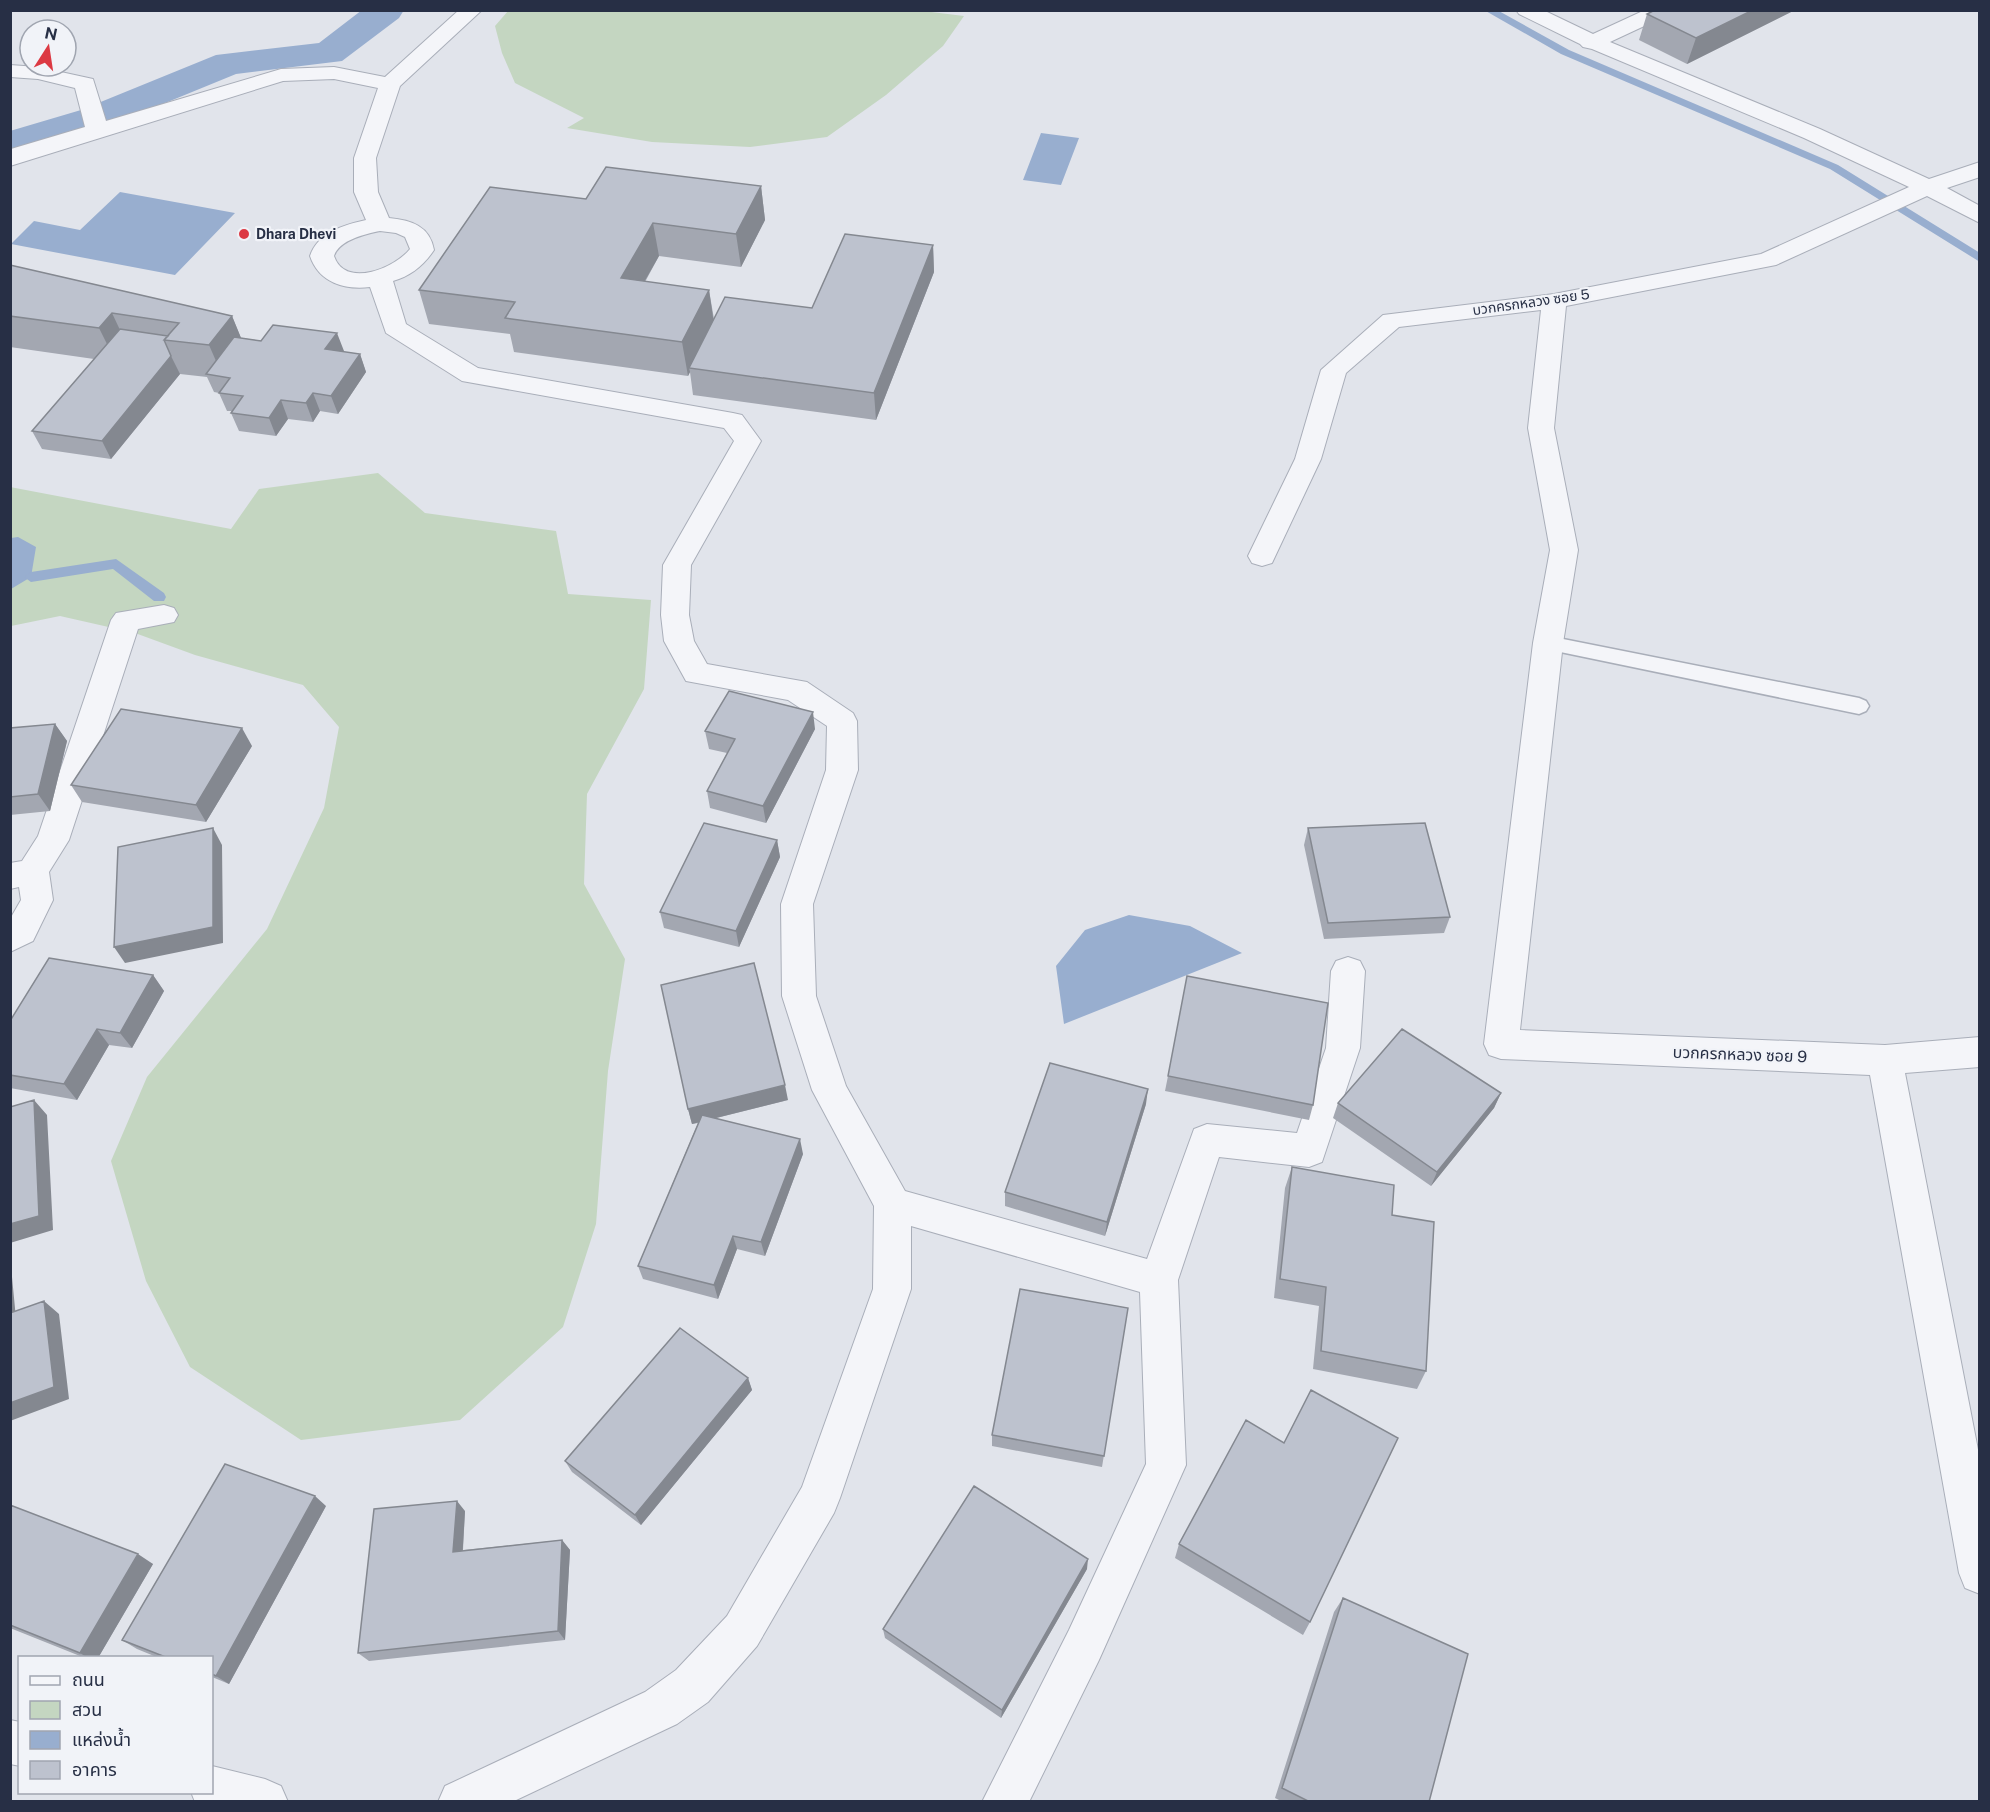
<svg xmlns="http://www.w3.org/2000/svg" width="1990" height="1812" font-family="'Public Sans','Noto Sans Thai',sans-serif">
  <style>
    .green { fill: #c4d6c1 }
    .water { fill: #98aecf }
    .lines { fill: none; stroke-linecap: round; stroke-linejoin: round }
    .stream { fill: #98aecf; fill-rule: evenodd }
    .canal { fill: #98aecf; fill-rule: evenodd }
    .lane-casing { stroke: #a9aeb9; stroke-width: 3 }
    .street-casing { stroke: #a9aeb9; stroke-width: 2 }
    .lane { fill: #f4f5f9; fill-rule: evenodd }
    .street { fill: #f4f5f9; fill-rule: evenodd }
    .wall { fill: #a3a7b1 }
    .shaded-wall { fill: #848890 }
    .building { fill: #bdc2ce; stroke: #848890; stroke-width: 1.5 }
    .poi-dot { fill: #dc3943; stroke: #f1f3f8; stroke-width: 2 }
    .labels { text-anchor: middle; stroke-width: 4.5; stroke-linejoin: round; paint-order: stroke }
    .far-poi-label { font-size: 14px; font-weight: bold; fill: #272f45; stroke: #f1f3f8; text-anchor: start }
    .far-street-label { font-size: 14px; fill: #272f45; stroke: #f1f3f8 }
    .street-label { font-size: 16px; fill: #272f45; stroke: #f1f3f8 }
  </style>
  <rect width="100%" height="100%" fill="#e1e4eb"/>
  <path class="green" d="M508,11l407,-1 49,6 -21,30 -57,49 -59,42 -77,10 -98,-5 -85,-14 17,-10 -69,-35 -13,-30 -7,-27z
    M378,473l47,40 131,18 12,63 83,6 -7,89 -57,105 -3,90 41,75 -17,112 -12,153 -33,103 -103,93 -159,20 -111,-73 -44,-86 -35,-120 36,-84 120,-148 57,-121 15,-81 -36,-42 -108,-30 -60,-22 -75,-17 -49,10 -1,-139 221,42 28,-40z"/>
  <path class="water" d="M1041,133l38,5 -18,47 -38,-5z
    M120,192l115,21 -60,62 -164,-31 23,-23 46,9z
    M18,537l18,10 -5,30 -20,12v-51z
    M1129,915l61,11 52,27 -178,71 -8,-58 29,-36z"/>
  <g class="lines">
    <path class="stream" d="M1484,10h13l72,40 269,115 142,88v9l-150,-93 -269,-115z
      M116,559l48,34 2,4 -2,4h-10l-41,-32 -82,13 -7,-5 7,-5z"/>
    <path class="canal" d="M362,10h42l-5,8 -57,43 -106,13 -127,52 -99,30v-25l71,-21 135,-55 103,-12z"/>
    <defs>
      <path id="lane" d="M1548,636l311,62 7,3 3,5 -3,5 -7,3 -318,-66 -3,-5 3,-5z"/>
      <path id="street" d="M459,10h23l-82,76 -24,72 2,34 11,26c22,2 41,8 45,32 -10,15 -23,26 -41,31l13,43 72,44 255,45 9,2 19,26 -70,124 -2,50 5,26 13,23 100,18 46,31 4,8 1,49 -45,134 3,92 30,90 59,105 242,68 47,-130 13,-5 90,9 29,-85 5,-77 5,-10 12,-4 12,4 5,10 -5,77 -38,114 -13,5 -90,-10 -41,123 8,185 -87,195 -70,142h-47l87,-172 77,-166 -6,-172 -229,-66v63l-71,209 -6,15 -77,133 -49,56 -31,22 -165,78h-74l7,-16 200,-94 31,-22 51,-54 75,-129 71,-198 1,-83 -62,-116 -30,-94 -1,-92 45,-134 1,-44 -39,-26 -102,-19 -22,-40 -3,-26 2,-50 71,-124 -10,-13 -262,-47 -76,-48 -16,-46c-25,3 -51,-4 -60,-31 8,-24 34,-31 56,-36l-12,-28v-34l24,-70 -44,-9 -51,2 -273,85 1,-17 74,-22 -10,-39 -37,-9 -28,-2v-12l28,2 55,12 13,42 175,-52 53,-2 51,10zM380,231l16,2 9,4 5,12c-15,19 -65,40 -76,7 5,-16 31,-22 46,-25z
        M1516,10h27l50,24 52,-24h28l-3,4 -60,28 210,87 109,50 51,-17v15l-33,11 33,18v17l-53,-27 -151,69 -210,41 -12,122 24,122 -15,93 -43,387 365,15 95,-8v30l-75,6 75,387v134l-15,-6 -6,-15 -89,-498 -369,-16 -12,-4 -5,-11 49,-401 17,-93 -22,-122 13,-118 -142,17 -53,46 -25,86 -49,104 -10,3 -10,-3 -4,-7 47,-97 26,-89 62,-55 171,-21 207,-40 148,-67 -105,-49 -212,-89 -9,-2 -3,-3 -61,-30z
        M164,605l10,3 4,7 -4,7 -36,7 -69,211 -20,32 4,28 -20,41 -23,11v-33l11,-19 -2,-13 -9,2v-26l12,-2 16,-25 73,-216 5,-7z
        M10,1720l10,2v44l-10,-2z
        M212,1766l53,13 16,7 7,16h-93l-4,-10h21z"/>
    </defs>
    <use href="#lane" class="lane-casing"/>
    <use href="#street" class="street-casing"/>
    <use href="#lane" class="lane"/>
    <use href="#street" class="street"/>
  </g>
  <path class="wall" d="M1795,10l-108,54 -48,-24 8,-26z
    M761,186l4,34 -24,47 -82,-11 -14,26 64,8 5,29 98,-11 121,-63 1,27 -58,148 -183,-25 -3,-23 -2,4 -174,-24 -4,-18 -81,-10 -10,-34 167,-91z
    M10,265l222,51 9,22 103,13 -1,1 17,2 6,18 -28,42 -18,-3 -7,11 -25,-3 -12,17 -37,-5 -8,-18 1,-2h-5l-8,-18 -5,-1 -7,-15 -27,-3 -69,85 -69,-10 -10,-18 62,-72 -84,-12z
    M55,724l12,17 -17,70 -40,4v-87z
    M815,729l-49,94 -56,-15 -3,-17 20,-38 -18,-4 -4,-18z
    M252,746l-46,76 -124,-20 -11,-17z
    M1308,828l142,89 -6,16 -120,6 -20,-94z
    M777,840l3,17 -41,90 -75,-19 -4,-16z
    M153,975l11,16 -32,57 -23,-3 -32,55 -67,-12v-67z
    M1168,1076l145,29 -4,15 -144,-29z
    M1501,1093l-7,15 -63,78 -98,-68 5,-15z
    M788,1100l-72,18 87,36 -38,102 -28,-7 -19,50 -75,-20 -5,-13 60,-143 -6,1 -4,-15z
    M1146,1104l-41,132 -100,-30v-14z
    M1292,1167l100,48 34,156 -9,18 -104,-20 6,-63 -45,-8 11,-110z
    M1128,1308l-26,159 -110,-21v-11z
    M748,1378l4,12 -111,135 -69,-53 -7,-11z
    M10,1505l143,59 -55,94h-13l-75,-30z
    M326,1506l-97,178 -17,-7v-19h-53l-22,-9 -15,-9z
    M465,1511l-2,39 99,-10 8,10 -5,90 -196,21 -11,-8z
    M1179,1544l131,78 -7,13 -128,-77z
    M1087,1569l-86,149 -116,-80 -2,-9z
    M1343,1598l86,204h-146l-8,-4 59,-186z"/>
  <path class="shaded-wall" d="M1753,10h42l-108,54 9,-26z
    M761,186l4,34 -24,47 -5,-33z
    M653,223l6,33 -32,56 -6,-34z
    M933,245l1,27 -58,148 -2,-27z
    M709,290l5,34 -25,44 1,4 -2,4 -6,-34z
    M112,313l16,34 -12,15 -17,-34z
    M232,316l14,34 -23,27 -14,-32z
    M337,333l7,18 -12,17 -7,-19z
    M360,354l6,18 -28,42 -7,-18z
    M171,356l9,18 -69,85 -9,-18z
    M313,393l7,18 -7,11 -7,-19z
    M281,400l7,19 -12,17 -7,-18z
    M813,712l2,17 -49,94 -3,-17z
    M55,724l12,17 -17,70 -12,-17z
    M242,728l10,18 -46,76 -10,-17z
    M213,828l9,17 1,98 -98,20 -11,-16z
    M777,840l3,17 -41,90 -3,-16z
    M153,975l11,16 -32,57 -12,-15z
    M97,1029l12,16 -32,55 -13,-16z
    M785,1085l3,15 -96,24 -4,-15z
    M1148,1089l-2,15 -41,132 2,-14z
    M1501,1093l-7,15 -63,78 6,-14z
    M34,1100l13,15 6,115 -43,13v-19z
    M800,1139l3,15 -38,102 -4,-14z
    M733,1236l4,13 -19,50 -4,-14z
    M10,1276l2,1 5,52 -7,-6z
    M44,1301l15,13 10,85 -59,22v-18z
    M748,1378l4,12 -111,135 -6,-10z
    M315,1496l11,10 -97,178 -13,-8z
    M457,1501l8,10 -3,51 -9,-10z
    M562,1540l8,10 -5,90 -7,-9z
    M138,1554l15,10 -55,94h-10l-8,-5z
    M1088,1559l-1,10 -86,149 1,-8z"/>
  <path class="building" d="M1655,10h98l-57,28 -49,-24z
    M606,167l155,19 -25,48 -83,-11 -32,55 88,12 -27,52 -177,-24 10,-16 -96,-12 71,-103 96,12z
    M845,234l88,11 -59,148 -185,-25 36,-71 87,11z
    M10,265l222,51 -23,29 -45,-5 15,-17 -67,-10 -13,15 -89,-12z
    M273,325l64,8 -12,16 35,5 -29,42 -18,-3 -7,10 -25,-3 -12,18 -38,-5 12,-17 -24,-3 11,-15 -24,-4 28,-37 27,4z
    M120,329l48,7 -4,4 7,16 -69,85 -70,-10z
    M729,691l84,21 -50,94 -56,-15 28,-52 -30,-8z
    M121,709l121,19 -46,77 -125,-20z
    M55,724l-17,70 -28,3v-69z
    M704,823l73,17 -41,91 -76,-19z
    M1425,823l25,94 -122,6 -20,-95z
    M213,828v99l-99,20 4,-100z
    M49,958l104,17 -33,58 -23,-4 -33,55 -54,-9v-54z
    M754,963l31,122 -97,24 -27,-124z
    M1187,976l141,27 -15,102 -145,-29z
    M1402,1029l99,64 -64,79 -99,-69z
    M1050,1063l98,26 -41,133 -102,-30z
    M34,1100l5,116 -29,8v-117z
    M702,1115l98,24 -39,103 -28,-6 -19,49 -76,-19z
    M1292,1167l102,18 -2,30 42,7 -8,149 -105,-20 5,-64 -46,-8z
    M1020,1289l108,19 -24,148 -112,-21z
    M44,1301l10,86 -44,16v-90z
    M680,1328l68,50 -113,137 -70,-54z
    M1311,1390l87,48 -88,184 -131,-78 67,-124 38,23z
    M225,1464l90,32 -99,180 -4,-2v-16h-44l-46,-18z
    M974,1486l114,73 -86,151 -119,-81z
    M457,1501l-4,51 109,-12 -4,91 -200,22 16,-144z
    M10,1505l128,49 -58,99 -70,-28z
    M1343,1598l125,56 -39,148h-119l-28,-14z"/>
  <circle class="poi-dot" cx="244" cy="234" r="6"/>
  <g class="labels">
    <g class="far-poi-label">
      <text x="256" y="239">Dhara Dhevi</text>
    </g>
    <g class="far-street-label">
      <text transform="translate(1531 302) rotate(-8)" y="5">บวกครกหลวง ซอย 5</text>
    </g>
    <g class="street-label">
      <text transform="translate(1740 1054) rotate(2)" y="6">บวกครกหลวง ซอย 9</text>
    </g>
  </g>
  <rect width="1990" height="1812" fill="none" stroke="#272f45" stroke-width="24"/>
  <rect x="18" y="1656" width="195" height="138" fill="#f1f3f8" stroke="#a0a5b0" stroke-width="1.5"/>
  <rect x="30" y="1676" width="30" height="9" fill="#f4f5f9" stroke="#a0a5b0" stroke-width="1.5"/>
  <text x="72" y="1686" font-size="18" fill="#272f45">ถนน</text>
  <rect x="30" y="1701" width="30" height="18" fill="#c4d6c1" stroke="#a0a5b0" stroke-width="1.5"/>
  <text x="72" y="1716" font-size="18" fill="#272f45">สวน</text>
  <rect x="30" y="1731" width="30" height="18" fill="#98aecf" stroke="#a0a5b0" stroke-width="1.5"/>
  <text x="72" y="1746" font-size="18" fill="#272f45">แหล่งน้ำ</text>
  <rect x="30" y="1761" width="30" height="18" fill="#bdc2ce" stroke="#a0a5b0" stroke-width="1.5"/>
  <text x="72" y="1776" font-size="18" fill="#272f45">อาคาร</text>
  <g transform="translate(48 48) rotate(12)"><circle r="28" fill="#f1f3f8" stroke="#a0a5b0" stroke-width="1.5"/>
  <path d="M0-4.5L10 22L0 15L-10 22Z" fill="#dc3943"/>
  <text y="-9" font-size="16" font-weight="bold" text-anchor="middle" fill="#272f45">N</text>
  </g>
</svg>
